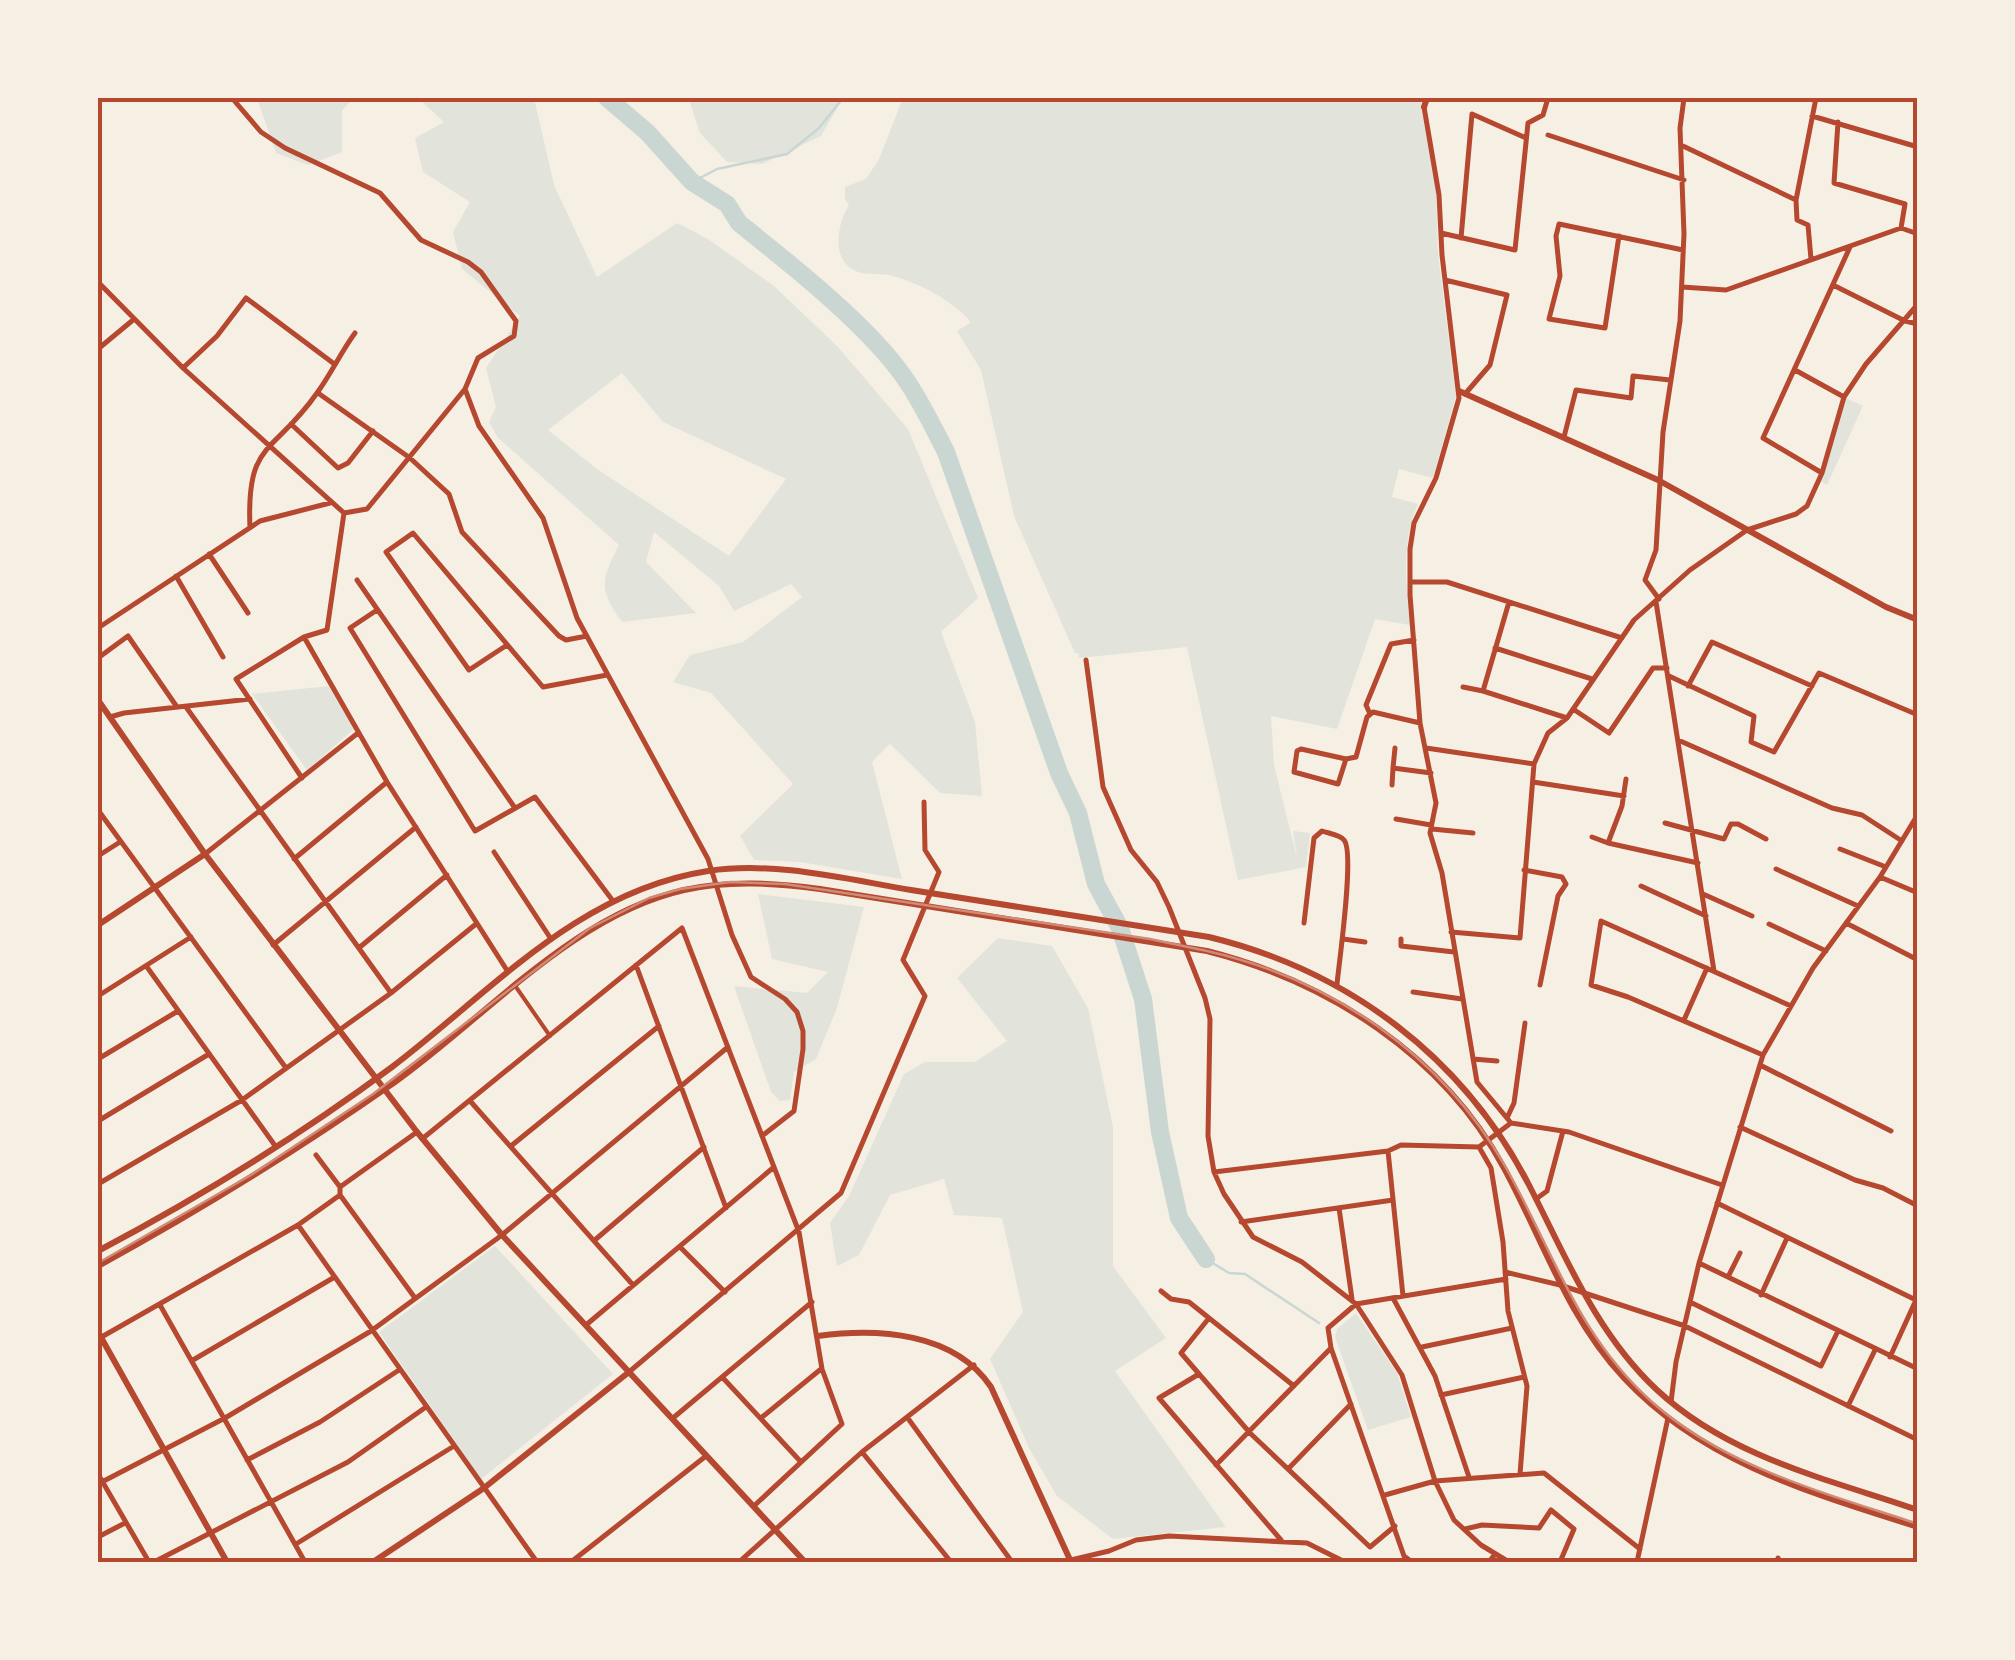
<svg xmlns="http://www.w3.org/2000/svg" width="2015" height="1660" font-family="Arial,sans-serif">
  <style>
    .green { fill: #e2e4dc; fill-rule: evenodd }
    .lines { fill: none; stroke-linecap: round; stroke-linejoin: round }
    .stream { stroke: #c9d6d2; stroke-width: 2.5 }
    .river { stroke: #c9d6d2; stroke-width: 18 }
    .pedestrian { stroke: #b5482f; stroke-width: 4 }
    .minor { stroke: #b5482f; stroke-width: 5 }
    .tertiary { stroke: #b5482f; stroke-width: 6 }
    .rail { stroke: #cf8b77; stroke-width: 2.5 }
    .neatline { fill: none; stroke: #b5482f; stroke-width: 4 }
  </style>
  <rect width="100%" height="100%" fill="#f6efe4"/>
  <path class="green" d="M257,98h96l-11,13v41l-34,13 -32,-12z
    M418,98h116l20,87 43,92 80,-54 31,16 66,47 64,61 70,82 70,169 -37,34 34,90 7,74 -42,-3 -50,-49 -18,18 30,117 -102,-17 -46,-2 -14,-24 53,-52 -82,-91 -38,-11 17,-27 53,-13 59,-45 -11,-13 -57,27 -15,-25 -65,-54 -8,30 50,51 -74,9c-24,-33 -21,-42 -3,-77l-121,-107 -9,-16 7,-15 -10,-39 34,-52 -58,-47 -9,-37 17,-30 -47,-30 -8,-34 29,-16zM622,373l41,49 123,57 -57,77 -132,-87 -49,-39z
    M694,98h149l-22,38 -59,28 -35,-2 -27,-29 -10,-30z
    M903,98h519l-1,8 15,84 2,64 18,142 -23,82 -34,-9 -7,28 26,7c-17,38 -12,80 -8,121l-35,-6 -38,110 -66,-13 3,49 23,93 -4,-27 17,2 -4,34 -68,13 -51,-233 -108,11 -1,-5h-3l-61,-137 -33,-146 -24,-39 13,-8 -1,-3c-18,-20 -47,-35 -73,-43 -12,-5 -26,-1 -38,-5 -28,-10 -21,-48 -9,-67l-4,-6v-12l21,-8 13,-20z
    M1846,398l17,8 -36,79 -6,-3z
    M329,686l25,43 -47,41 -55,-76z
    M758,894l106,13 -27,101 -21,51 -22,13 -4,28 -10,1 -9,-9 -37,-106 73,7 21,-21 -56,-13z
    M998,938l54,8 36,62 25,119v139l53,72 -51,33 111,156 -113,12 -56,-43 -27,-46 -40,-91 33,-47 -21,-94 -48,-3 -10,-36 -54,16 -31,60 -22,11 -7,-43 19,-27 55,-122 21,-12h50l32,-21 -50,-63z
    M495,1246l118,128 -132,105 -102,-147z
    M1356,1313l41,60 14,44 -43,13 -33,-93 2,-8z"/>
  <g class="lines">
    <path class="stream" d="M692,182l25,-13 70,-15 32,-26 24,-30
      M1206,1259l23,14 16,1 74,49"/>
    <path class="river" d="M607,98l40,34 45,50 35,22 12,19c50,40 129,102 165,154 17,24 29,50 42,75l113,321 19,40 18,71 24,44 23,71 17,133 19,86 27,41"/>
    <path class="pedestrian" d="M516,987l34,49"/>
    <path class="minor" d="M1424,107l15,88 3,60 17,143 -23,80 -22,45 -4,26v46l10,128 16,80 -6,30 12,40 35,209 34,41 58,9 153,53
      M1812,116l106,31
      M1838,122l-4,61 71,21 -4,24
      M1548,135l136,45
      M1683,146l113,54
      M1441,233l74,17 13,-127 15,-8 5,-17
      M1619,236l-14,92 -56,-9 11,-43 -4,-40 3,-12 124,26
      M1461,238l11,-124 54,24
      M1811,259l-3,-34 -11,-5 -1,-20 20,-102
      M1445,280l62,15 -17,70 -25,29
      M98,282l85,86 161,145 23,-4 98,-120 13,-31 36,-22 2,-15 -35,-49 -13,-10 -47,-22 -41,-47 -95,-45 -24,-16 -29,-34
      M1833,285l72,36 13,3
      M1682,287l44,3 175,-62 17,6
      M98,349l35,-29
      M184,367l33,-31 29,-38 87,65
      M1795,370l49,27
      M465,389l14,37 64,92 34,100 131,241 24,76 19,42 34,22 12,13 6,19v18l-9,62 -32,25
      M318,393l92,65 39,36 13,38 97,104 7,4 21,-4
      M291,424l47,44 10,-5 25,-32
      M1564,437l12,-47 55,8 2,-22 37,4
      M1822,473l-59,-35 87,-191
      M250,528c-4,-89 24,-73 67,-135 14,-19 24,-41 38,-60
      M209,554l39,59
      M176,576l47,81
      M357,580l158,228
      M1410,582h37l175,56
      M1659,599l-14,-19 11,-30 7,-118 17,-111 4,-87 -4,-106 4,-30
      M1509,602l-26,89 84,27
      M1656,602l58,369
      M377,610l-27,18 125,203 60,-34 78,104
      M98,628l162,-107 70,-18
      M304,637l83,145 121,190
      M507,645l-38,25 -83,-118 27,-19 130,154 64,-12
      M1495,648l97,31
      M98,658l30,-22 49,71
      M1086,660l17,127 28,63 26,32 12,25 36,91 5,21 -2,117 6,36 10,22 29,43 49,25 54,42 46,71 33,106 19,39 27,25 28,17
      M1669,676l85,40 -3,26 23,10 45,-79 99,42
      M1688,686l24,-44 100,44
      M1463,687l20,4
      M186,707l205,286
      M1573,709l36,24 44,-65h14
      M1370,714l-4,-9 25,-61 23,-4
      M110,717l14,-4 126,-14
      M1678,740l154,68 30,7 40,26
      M1426,748l108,16
      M1346,759l-8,25 -44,-12 3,-21 4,-2 45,10 10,-2 11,-40 6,-5 47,11
      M1393,768l2,-20
      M302,778l-66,-99 68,-42 23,-7 17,-117
      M1626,779l-4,27 -14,37 90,20
      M1533,782l91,14
      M1392,785l1,-17 38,5
      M98,810l188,258
      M1396,819l35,6
      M1665,823l59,16 7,-15h7l28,15
      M1432,829l41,4
      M1592,837l16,6
      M1840,849l46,18
      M494,852l57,87
      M205,854l153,-121
      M98,856l22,-14
      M294,859l93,-77
      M1776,869l82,37
      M1524,870l38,7 4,7 -8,12 -18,89
      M1880,877l38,16
      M1641,886l65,30
      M1703,894l49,22
      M1304,923l10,-85 8,-7c5,2 19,4 22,9 11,12 -5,123 -7,144
      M1846,923l72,37
      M1769,924l57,27
      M1451,932l69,6 14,-174 14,-31 19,-15 67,-98 56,-50 57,-40 49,-16 11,-8 15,-33 22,-76 22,-33 52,-60
      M1343,939l22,3
      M1401,939v7l53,6
      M273,945l143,-118
      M360,947l87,-72
      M636,965l90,243
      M147,967l129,180
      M1413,992l49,7
      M98,996l93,-59
      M1684,1020l23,-52
      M1763,1055l-135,-58 -37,-12 10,-64 190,85
      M98,1059l80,-48
      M1473,1059l24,2
      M1760,1065l131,66
      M471,1102l162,183
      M1507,1118l7,-15 11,-80
      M98,1121l111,-67
      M1740,1127l115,53 28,8 35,18
      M422,1139l260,-211 117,304 23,137 20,55 -87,81
      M511,1146l148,-120
      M1479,1147l12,21 12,74 5,69 19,75 -7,88
      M1388,1151l15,145
      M316,1155l24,32v8l75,103
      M1214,1172l174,-21 13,-6 78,2 32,-24
      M98,1184l144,-84 149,-107 85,-69
      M340,1187l77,-55
      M1536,1199l11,-8 16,-60
      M1717,1203l201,98
      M1339,1208l13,91
      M1241,1222l152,-22
      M298,1225l239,337
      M596,1239l108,-92
      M681,1248l44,44
      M1699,1263l219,106
      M1505,1272l55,13 125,41 233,114
      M1728,1277l12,-24
      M1161,1291l10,8 18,3 20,16
      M1761,1295l26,-57
      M1393,1298l42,78 34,101
      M1690,1302l131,64 16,-33
      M160,1305l145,257
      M586,1325l188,-158
      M98,1339l200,-114 42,-30
      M1422,1347l90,-19
      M1890,1357l26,-57
      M193,1360l140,-82
      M629,1372l212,-179 84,-197 -22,-36 36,-88 -14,-22 -1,-48
      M1199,1374l-40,24 122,142
      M723,1378l78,84
      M1294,1386l-85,-68 -28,35 69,80 120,114 25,-21
      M1441,1395l83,-18
      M1671,1402l5,-40 23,-99 64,-208 50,-87 67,-91 38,-63
      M1848,1406l27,-56
      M907,1417l105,145
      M673,1418l139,-116
      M761,1418l60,-49
      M862,1452l89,110
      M247,1460l73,-38 79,-52
      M1216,1465l115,-117
      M1288,1469l63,-65
      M98,1474l51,88
      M98,1484l127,-66 146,-87 131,-96 226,-188
      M1385,1495l50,-14 109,-8 96,76
      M1465,1529l17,-4 57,3 12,-18 23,19 -14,33
      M98,1537l27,-14
      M296,1544l158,-98
      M1071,1560l38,-9 27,-11 33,-4 138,7 38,19
      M154,1562l194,-100 78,-55
      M571,1562l135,-106
      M739,1562l123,-110 112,-87
      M1412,1562l-8,-6 -73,-208 -3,-20 28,-24 150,-25
      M1489,1562l6,-8
      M1637,1562l31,-144
      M1776,1562l2,-4"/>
    <path class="tertiary" d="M1424,107l3,-9
      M1459,391l199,89 228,127 32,13
      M98,700l107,154 212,278 85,103 303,327
      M98,925l107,-71
      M98,1251c102,-54 201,-115 294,-184 100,-76 186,-176 316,-196 67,-10 137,8 203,19 99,16 199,31 298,47 140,34 254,120 320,248 37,72 67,148 128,205 72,67 170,89 261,120
      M98,1266c103,-56 201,-117 297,-184 90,-64 178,-167 289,-192 45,-10 91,-7 136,-1l387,62c122,31 236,104 297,217 39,72 63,149 120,210 78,84 187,115 294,149
      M98,1332l129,230
      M818,1336c60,-8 136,-4 173,51l80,175
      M373,1562l111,-74 145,-116"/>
    <path class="rail" d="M98,1263l153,-88 122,-81 217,-166 59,-30 31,-9 50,-7 55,2 365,55 57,12c124,28 234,103 298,215 48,84 71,168 147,236 74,66 174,91 266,122"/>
  </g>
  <rect width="2015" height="1660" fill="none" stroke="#f6efe4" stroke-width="200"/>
  <rect x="100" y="100" width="1815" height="1460" class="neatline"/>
</svg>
